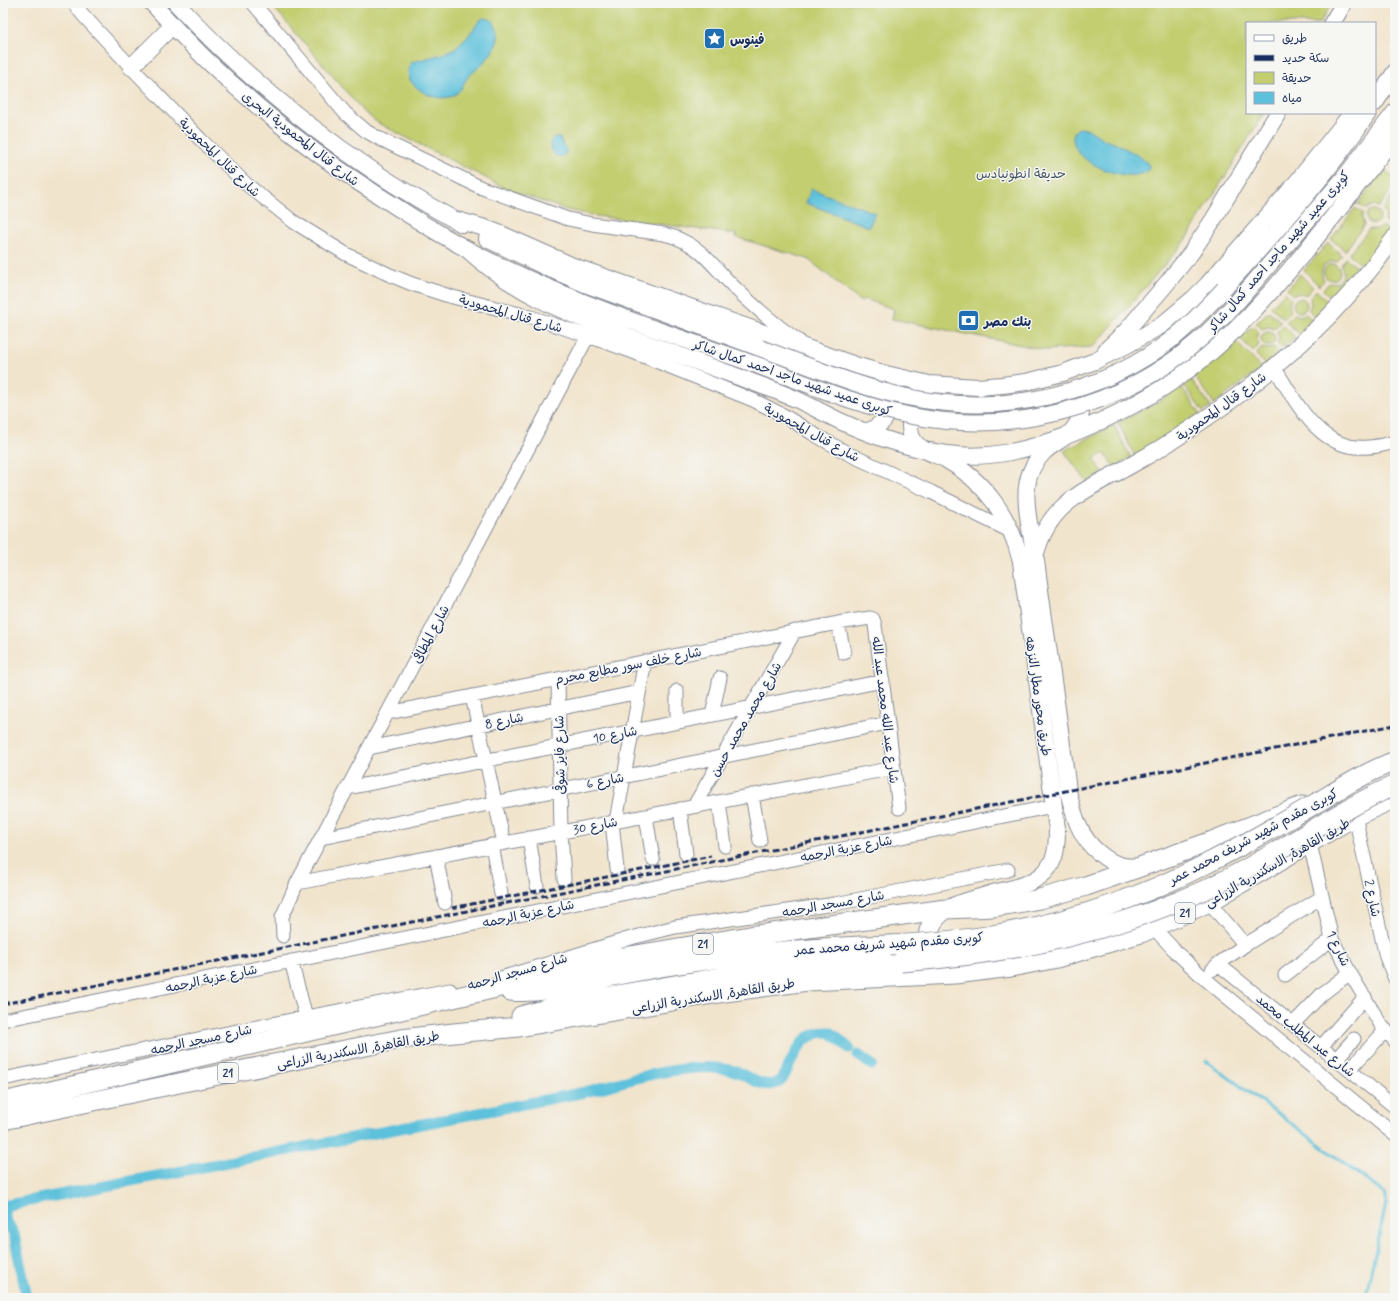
<svg xmlns="http://www.w3.org/2000/svg" width="1398" height="1301" font-family="Mynerve,'Playpen Sans Arabic',sans-serif">
  <style>
    .green { fill: #c2ce6f; stroke: #6e7e66 }
    .water { fill: #5dc1db; stroke: #3c789c }
    .lines { fill: none; stroke-linecap: round; stroke-linejoin: round }
    .stream { stroke: #5dc1db; stroke-width: 3 }
    .canal { stroke: #5dc1db; stroke-width: 11 }
    .minor-casing { stroke: #868a95; stroke-width: 15 }
    .major-casing { stroke: #868a95; stroke-width: 18 }
    .highway-casing { stroke: #868a95; stroke-width: 21 }
    .minor { stroke: #fff; stroke-width: 13 }
    .major { stroke: #fff; stroke-width: 16 }
    .highway { stroke: #fff; stroke-width: 19 }
    .rail { stroke: #1b2f5e; stroke-width: 3; stroke-dasharray: 6 3; stroke-linecap: butt }
    .major-bridge-casing { stroke: #868a95; stroke-width: 18; stroke-linecap: butt }
    .highway-bridge-casing { stroke: #868a95; stroke-width: 21; stroke-linecap: butt }
    .major-bridge { stroke: #fff; stroke-width: 16 }
    .highway-bridge { stroke: #fff; stroke-width: 19 }
    .labels { text-anchor: middle; stroke-width: 3; stroke-linejoin: round; paint-order: stroke }
    .shield { fill: #f6f6f2; stroke: #5d6b8a; stroke-width: 1 }
    .shield-label { font-size: 12px; font-weight: bold; fill: #1b2f5e }
    .poi-label { font-size: 13px; font-weight: bold; fill: #1b2f5e; stroke: #f6f6f2; text-anchor: start }
    .street-label { font-size: 13px; fill: #1b2f5e; stroke: #f6f6f2 }
    .park-label { font-size: 13px; fill: #455762; stroke: #f6f6f2 }
  </style>
  <rect width="100%" height="100%" fill="#f6f6f2"/>
  <filter id="ink" filterUnits="userSpaceOnUse"><feTurbulence type="fractalNoise" baseFrequency=".025" numOctaves="2"/><feDisplacementMap in="SourceGraphic" scale="8" xChannelSelector="R" yChannelSelector="G"/><feConvolveMatrix kernelMatrix="1 2 1 2 8 2 1 2 1" color-interpolation-filters="sRGB"/></filter>
  <filter id="wash" filterUnits="userSpaceOnUse"><feTurbulence type="fractalNoise" baseFrequency=".012" numOctaves="4" result="noise"/><feDisplacementMap in="SourceGraphic" scale="16" xChannelSelector="R" yChannelSelector="G"/><feGaussianBlur stdDeviation="0.9" result="paint"/><feColorMatrix in="noise" values="0 0 0 0 0 0 0 0 0 0 0 0 0 0 0 0 0 1.4 0 .05"/><feComposite in="paint" operator="in"/></filter>
  <g filter="url(#wash)">
    <rect width="100%" height="100%" fill="#f1e4cc"/>
    <path class="green" d="M270,3h1062l-12,20h-73v90h17l-78,127 -91,105 -4,2 -45,3 -154,-31 2,-10 -30,-10 -3,3 -53,-43 -73,-22 1,-3 -140,-18 -29,-6 -60,-21 -129,-66 -15,-12z
      M1383,169l12,9v7l-16,22 -7,-1 -6,3 -8,-5z
      M1395,193v33l-1,2 -9,-6 1,-7 -3,-6z
      M1355,208l8,5 -1,4 2,8 -19,26 -14,-12z
      M1366 217a7 7 0 1 1 14 0a7 7 0 1 1-14 0Z
      M1383,226l8,6 -27,35 -15,-13 20,-25h8z
      M1328,243l14,12 -5,7c-12,-3 -19,7 -13,18l-5,6 -15,-16z
      M1346,258l14,12 -27,30 -10,-10 6,-7c11,2 18,-8 12,-18z
      M1324 272a8 8 0 1 1 16 0a8 8 0 1 1-16 0Z
      M1300,274l13,13 -7,8 -6,-2 -6,2 -7,-6z
      M1316,290l13,13 -14,14 -6,-7 2,-6 -1,-6z
      M1285,292l6,6 -2,7 2,6 -7,8 -13,-12z
      M1293 305a7 7 0 1 1 14 0a7 7 0 1 1-14 0Z
      M1269,311l12,11 -7,7 -6,-2 -6,2 -6,-6z
      M1294,314l6,2 6,-2 6,6 -13,14 -13,-12z
      M1283,325l12,12 -13,12 -5,-5 2,-6 -2,-6z
      M1253,326l6,6 -2,7 2,6 -6,7 -13,-14z
      M1261 339a7 7 0 1 1 14 0a7 7 0 1 1-14 0Z
      M1236,342l26,26 -48,36 -20,-28z
      M1274,347l5,5 -13,13 -10,-10 6,-7 6,1z
      M1191,379l20,28 -8,5 -20,-28z
      M1181,386l19,28 -65,42 -17,-33 43,-23z
      M1114,425l17,33 -17,9 -10,-14 -10,6 9,14 -16,9 -23,-31z"/>
    <path class="water" d="M484,18c5,0 10,3 12,8 10,19 -16,40 -28,51 -4,4 -4,9 -8,13 -12,15 -36,6 -47,-6 -6,-7 -6,-14 -1,-22l31,-8 12,-6 14,-13 11,-15z
      M1079,128l9,1 17,11 14,5 20,11 9,8 1,3 -2,5c-6,2 -12,4 -18,3 -18,0 -56,-15 -56,-37 0,-5 2,-8 6,-10z
      M554,137l6,1 3,8 3,4v3l-3,3h-7l-5,-6 -1,-8z
      M811,189l64,24 -6,14 -63,-24z"/>
    <g class="lines">
      <path class="stream" d="M1206,1061l81,59 98,74 1,4v6l-19,86"/>
      <path class="canal" d="M858,1055l14,10
        M3,1206l582,-114c39,-10 89,-27 129,-24 8,1 16,1 24,4 11,5 25,17 39,11 6,-2 7,-7 9,-11 10,-20 17,-42 44,-40l19,16
        M3,1206l3,14 8,14 13,64"/>
    </g>
  </g>
  <g filter="url(#ink)">
    <g class="lines">
      <defs>
        <path id="minor" d="M74,3l9,12 48,52 70,73 44,43 49,39 52,32 44,21 22,9 37,12 82,21 57,19 45,16 120,48 30,15 34,21 32,18 82,38 81,40
          M253,3l92,110 21,18 12,7 104,50 86,31 24,5 72,10c37,9 47,31 72,55 20,19 41,37 64,53
          M1274,367c22,34 45,85 94,80 9,0 18,-3 27,-5
          M838,623l6,30
          M558,679l3,153 3,47
          M677,691v31
          M472,696l32,147
          M388,713l450,-90 32,-5 3,1 2,6 24,183
          M712,715l8,-37
          M369,748l270,-56
          M348,788l535,-107
          M752,795l8,46
          M719,802l6,44
          M694,806l101,-175
          M680,809l6,45
          M646,816l7,43
          M1355,816l31,141 9,22
          M616,821l29,-160
          M612,822l5,47
          M321,838l567,-115
          M529,838l8,48
          M1310,844l22,95 18,34 31,52 14,16
          M492,845l9,49
          M436,856l9,47
          M297,883l597,-115
          M1209,902l36,43
          M1153,927l24,26 27,25 191,157
          M283,936l-1,-19 15,-34 291,-547
          M291,961l15,56
          M1218,964l177,143
          M1212,970l6,-6 27,-19 77,-48
          M1285,975l47,-36
          M501,978l130,-40 44,-11 160,-23 173,-34
          M3,1020l1050,-214
          M1293,1024l29,-30 28,-21
          M1321,1047l44,-50
          M1336,1059l18,-20
          M1349,1070l37,-40
          M3,1079l303,-62 144,-27"/>
        <path id="major" d="M152,3c70,79 153,147 243,203 34,22 69,43 105,60 82,39 168,68 254,98
          M176,3c60,65 128,122 202,171 27,18 55,34 84,50
          M1332,23l12,-20
          M131,67l41,-41
          M1375,103l20,-31
          M453,219l32,9 16,6 72,32 285,100 28,8 43,10 49,3 24,-2 24,-3 37,-9 32,-12 32,-16 35,-20 31,-26 14,-14 85,-97 60,-75
          M487,239l65,31 33,14 175,64
          M468,250c48,44 105,66 164,88 35,13 69,25 104,38 21,8 42,15 62,24 15,7 29,15 44,22 33,15 69,27 105,32 42,6 80,-4 119,-18 43,-17 84,-37 121,-65 33,-23 61,-54 88,-84 42,-48 81,-99 120,-151
          M1224,289c51,-57 102,-112 144,-176
          M1237,302l107,-124 51,-66
          M1106,350l20,-19 41,-48 24,-30 22,-33 65,-107
          M924,387c-11,10 -19,41 -10,54 7,10 21,13 31,18 40,22 66,59 76,103l36,267c0,9 0,19 -3,28 -9,27 -38,30 -61,36 -12,4 -25,7 -38,12
          M1080,393c5,16 0,33 -14,43 -8,6 -16,10 -22,16 -9,9 -16,22 -17,35 -3,22 7,59 10,81 10,75 22,149 31,223 6,24 11,46 31,62 6,5 13,10 21,12 6,2 13,1 18,2
          M866,432c6,-2 11,-5 16,-10 7,-7 17,-32 13,-41
          M1036,553c5,-18 14,-35 29,-48 20,-18 52,-31 75,-45 38,-21 73,-46 108,-72 55,-42 107,-95 147,-151"/>
        <path id="highway" d="M932,957c-9,-19 -3,-37 14,-48
          M510,991c35,3 64,-7 98,-14 18,-4 36,-7 53,-10 76,-13 152,-20 229,-22
          M521,1016l49,-13 163,-28 67,-8 101,-5
          M3,1102l489,-113 120,-30 138,-23 196,-27 48,-2 46,-8 46,-13 54,-19 67,-24 95,-37
          M3,1120l200,-42 198,-39 53,-6 65,-6 206,-35 83,-11 147,-7 56,-7 46,-9 84,-25 68,-31 146,-86 40,-18"/>
      </defs>
      <use href="#minor" class="minor-casing"/>
      <use href="#major" class="major-casing"/>
      <use href="#highway" class="highway-casing"/>
      <use href="#minor" class="minor"/>
      <use href="#major" class="major"/>
      <use href="#highway" class="highway"/>
      <path class="rail" d="M452,908l259,-52
        M3,1004l1392,-279"/>
      <defs>
        <path id="major-bridge" d="M760,348c48,17 97,39 147,49 93,20 194,-1 269,-61 17,-14 32,-30 48,-47
          M754,364c52,19 103,42 158,52 100,20 208,-8 286,-75 14,-12 26,-25 39,-39"/>
        <path id="highway-bridge" d="M890,945c33,-2 65,-4 97,-9 75,-12 149,-36 217,-71 40,-20 80,-43 119,-66 23,-14 46,-28 72,-38
          M901,962c114,-8 227,-32 328,-84 57,-29 108,-67 166,-93"/>
      </defs>
      <use href="#major-bridge" class="major-bridge-casing"/>
      <use href="#highway-bridge" class="highway-bridge-casing"/>
      <use href="#major-bridge" class="major-bridge"/>
      <use href="#highway-bridge" class="highway-bridge"/>
    </g>
  </g>
  <defs>
    <symbol id="sight-square" viewBox="-11 -11 22 22"><rect x="-9" y="-9" width="18" height="18" rx="4" fill="#1f6fb2" stroke="#f6f6f2"/><path d="M0-6L1.8-2.2L6-1.7L2.9 1.2L3.7 5.4L0 3.3L-3.7 5.4L-2.9 1.2L-6-1.7L-1.8-2.2Z" fill="#fff"/></symbol>
    <symbol id="bank-square" viewBox="-11 -11 22 22"><rect x="-9" y="-9" width="18" height="18" rx="4" fill="#1f6fb2" stroke="#f6f6f2"/><path d="M-6-4H6V4H-6ZM0-2.3a2.3 2.3 0 1 0 0 4.6a2.3 2.3 0 1 0 0-4.6Z" fill="#fff"/></symbol>
  </defs>
  <g fill-rule="evenodd">
    <use href="#sight-square" x="702" y="26" width="25" height="25"/>
    <use href="#bank-square" x="956" y="308" width="25" height="25"/>
  </g>
  <g class="labels">
    <g class="shield">
      <rect x="1175" y="903" width="20" height="20" rx="3"/>
      <rect x="693" y="934" width="20" height="20" rx="3"/>
      <rect x="218" y="1063" width="20" height="20" rx="3"/>
    </g>
    <g class="shield-label">
      <text x="1185" y="917">21</text>
      <text x="703" y="948">21</text>
      <text x="228" y="1077">21</text>
    </g>
    <g class="poi-label">
      <text x="730" y="44">فينوس</text>
      <text x="984" y="326">بنك مصر</text>
    </g>
    <g class="street-label">
      <text transform="translate(301 138) rotate(38)" y="5">شارع قنال المحمودية البحرى</text>
      <text transform="translate(220 157) rotate(44)" y="5">شارع قنال المحمودية</text>
      <text transform="translate(1278 251) rotate(-49)" y="5">كوبرى عميد شهيد ماجد احمد كمال شاكر</text>
      <text transform="translate(511 313) rotate(16)" y="5">شارع قنال المحمودية</text>
      <text transform="translate(793 377) rotate(19)" y="5">كوبرى عميد شهيد ماجد احمد كمال شاكر</text>
      <text transform="translate(1221 406) rotate(-36)" y="5">شارع قنال المحمودية</text>
      <text transform="translate(812 432) rotate(29)" y="5">شارع قنال المحمودية</text>
      <text transform="translate(430 634) rotate(-62)" y="5">شارع المطافى</text>
      <text transform="translate(628 665) rotate(-11)" y="5">شارع خلف سور مطابع محرم</text>
      <text transform="translate(1039 696) rotate(82)" y="5">طريق محور مطار النزهه</text>
      <text transform="translate(886 710) rotate(83)" y="5">شارع عبد الله محمد عبد الله</text>
      <text transform="translate(745 719) rotate(-60)" y="5">شارع محمد محمد حسن</text>
      <text transform="translate(504 720) rotate(-12)" y="5">شارع 8</text>
      <text transform="translate(615 734) rotate(-11)" y="5">شارع 10</text>
      <text transform="translate(559 755) rotate(-91)" y="5">شارع فايز شوقى</text>
      <text transform="translate(605 780) rotate(-11)" y="5">شارع 6</text>
      <text transform="translate(595 825) rotate(-11)" y="5">شارع 30</text>
      <text transform="translate(1253 836) rotate(-28)" y="5">كوبرى مقدم شهيد شريف محمد عمر</text>
      <text transform="translate(846 848) rotate(-11)" y="5">شارع عزبة الرحمه</text>
      <text transform="translate(1277 862) rotate(-30)" y="5">طريق القاهرة, الاسكندرية الزراعى</text>
      <text transform="translate(1373 898) rotate(78)" y="5">شارع 2</text>
      <text transform="translate(833 903) rotate(-10)" y="5">شارع مسجد الرحمه</text>
      <text transform="translate(528 913) rotate(-12)" y="5">شارع عزبة الرحمه</text>
      <text transform="translate(889 943) rotate(-4)" y="5">كوبرى مقدم شهيد شريف محمد عمر</text>
      <text transform="translate(1339 948) rotate(65)" y="5">شارع 1</text>
      <text transform="translate(517 971) rotate(-16)" y="5">شارع مسجد الرحمه</text>
      <text transform="translate(211 978) rotate(-12)" y="5">شارع عزبة الرحمه</text>
      <text transform="translate(713 995) rotate(-9)" y="5">طريق القاهرة, الاسكندرية الزراعى</text>
      <text transform="translate(1306 1035) rotate(39)" y="5">شارع عبد المطلب محمد</text>
      <text transform="translate(201 1039) rotate(-12)" y="5">شارع مسجد الرحمه</text>
      <text transform="translate(358 1049) rotate(-10)" y="5">طريق القاهرة, الاسكندرية الزراعى</text>
    </g>
    <g class="park-label">
      <text x="1021" y="178">حديقة انطونيادس</text>
    </g>
  </g>
  <rect width="1398" height="1301" fill="none" stroke="#f6f6f2" stroke-width="16"/>
  <rect x="1246" y="22" width="130" height="92" fill="#f6f6f2" stroke="#9ea6b7"/>
  <rect x="1254" y="35" width="20" height="6" fill="#ffffff" stroke="#9ea6b7"/>
  <text x="1282" y="42" font-size="12" fill="#1b2f5e">طريق</text>
  <rect x="1254" y="55" width="20" height="6" fill="#1b2f5e" stroke="#9ea6b7"/>
  <text x="1282" y="62" font-size="12" fill="#1b2f5e">سكة حديد</text>
  <rect x="1254" y="72" width="20" height="12" fill="#c2ce6f" stroke="#9ea6b7"/>
  <text x="1282" y="82" font-size="12" fill="#1b2f5e">حديقة</text>
  <rect x="1254" y="92" width="20" height="12" fill="#5dc1db" stroke="#9ea6b7"/>
  <text x="1282" y="102" font-size="12" fill="#1b2f5e">مياه</text>
</svg>
